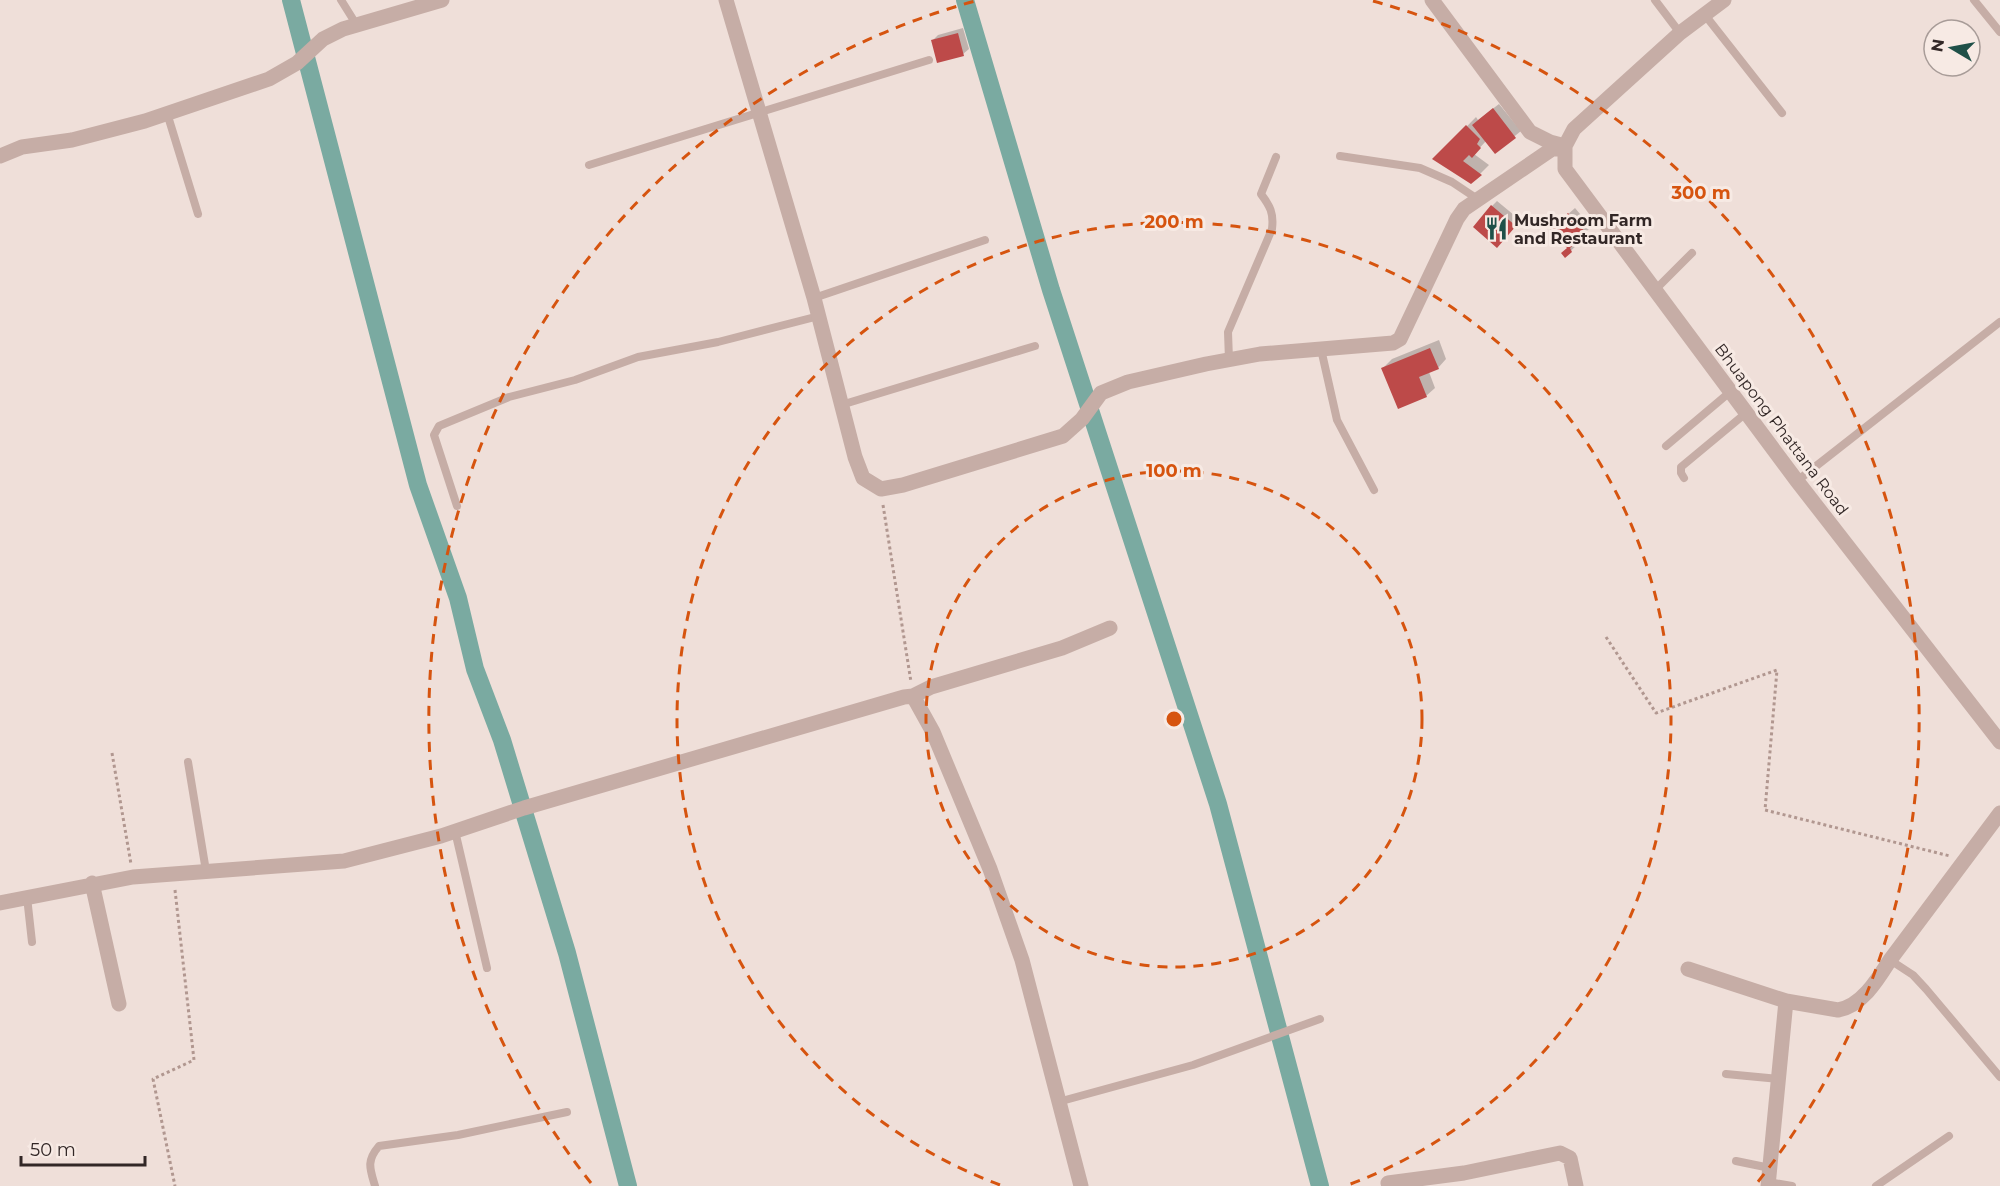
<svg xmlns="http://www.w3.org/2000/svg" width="2000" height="1186" font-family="Montserrat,sans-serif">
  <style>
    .shadow { fill: #0003 }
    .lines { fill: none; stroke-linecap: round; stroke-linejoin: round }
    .canal { stroke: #7aaaa1; stroke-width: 18 }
    .building { fill: #bd4a49 }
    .path { stroke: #b19790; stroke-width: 3; stroke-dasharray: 3 3; stroke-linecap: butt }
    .service { stroke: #c6ada6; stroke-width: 8 }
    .minor { stroke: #c6ada6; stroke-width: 15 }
    .ring { fill: none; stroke: #d6540f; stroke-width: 3; stroke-dasharray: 10 8 }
    .labels { text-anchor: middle; stroke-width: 6; stroke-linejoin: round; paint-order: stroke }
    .poi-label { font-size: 16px; font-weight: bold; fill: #322726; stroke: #f7eae4; text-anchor: start }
    .street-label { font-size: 16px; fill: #322726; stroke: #f7eae4 }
    .centre { fill: #d6540f; stroke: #f7eae4; stroke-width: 3 }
    .ring-label { font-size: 18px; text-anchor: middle; font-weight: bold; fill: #d6540f; stroke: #f7eae4; stroke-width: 6; stroke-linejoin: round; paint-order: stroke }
  </style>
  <rect width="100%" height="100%" fill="#efdfd9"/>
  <path class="shadow" d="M963,28l6,21 -6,5 -30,-14 5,-5z
    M1499,104l22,27 -26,21 -9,-11 -12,13 15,11 -18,18 -36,-24 41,-42 2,3z
    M1497,201l23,19 -17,21 -11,-35z
    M1575,208l16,19 -16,15 2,3 -12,11 3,-8 -11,-24z
    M1439,340l7,19 -8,9 -9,4 6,16 -9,8 -43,-28 9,-9z"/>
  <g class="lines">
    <path class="canal" d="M291,0l127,485 40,113 17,71 27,71 65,213 61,233
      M965,0l86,290 167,514 102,382"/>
  </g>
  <path class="building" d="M958,33l6,23 -27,7 -6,-23z
    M1493,108l23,30 -21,16 -23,-29z
    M1466,125l14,14 -3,5 4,4 -9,10 -3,-3 -6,6 19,14 -11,9 -39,-25z
    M1491,205l25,21 -19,22 -24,-21z
    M1568,213l19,21 -17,14 2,4 -7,6 -4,-5 6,-5 -17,-19z
    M1430,348l9,21 -20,8 8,20 -29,12 -17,-41z"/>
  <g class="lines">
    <path class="path" d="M883,505l28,177
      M1606,637l50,76 121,-43 -12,140 185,46
      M112,753l19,111
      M175,890l19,170 -41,19 22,107"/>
    <path class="service" d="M341,0l15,24
      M1655,0l25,33
      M1974,0l26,32
      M1705,15l77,98
      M167,113l31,101
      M1340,156l80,12 32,14 27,18
      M589,165l340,-105
      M1656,289l36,-36
      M814,298l171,-58
      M1321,349l16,71 37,70
      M1229,360l-1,-28 44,-103c2,-16 -2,-23 -11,-35l15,-37
      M841,405l194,-59
      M1666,446l64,-54
      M1684,478l-3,-5v-6l65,-54
      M1797,481l203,-159
      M457,506l-23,-71 5,-9 70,-29 66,-17 63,-23 80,-15 101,-26
      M188,762l18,109
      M455,831l32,137
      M27,897l5,45
      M1890,960l23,15 13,14 74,88
      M1726,1074l53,5
      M1058,1102l135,-37 127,-46
      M1736,1161l34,7
      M1768,1182l24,4
      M375,1186c-5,-17 -9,-25 4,-40l79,-11 109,-23
      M1876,1186l73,-50"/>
    <path class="minor" d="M726,0l88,298 41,159 8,21 18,11 22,-4 160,-49 19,-17 19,-26 27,-11 78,-18 54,-10 133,-11 7,-4 57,-120 7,-10 88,-60h13
      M1432,0l98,132 20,10 15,4
      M1724,0l-44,33 -106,96 -9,17v23l232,312 203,261
      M0,156l22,-9 50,-7 73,-19 124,-42 28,-16 26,-24 20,-10 99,-29
      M913,696l20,36 57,137 32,91 59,226
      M92,883l27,121
      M0,903l133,-26 211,-16 97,-25 83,-28 380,-111 9,-1 18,-9 131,-39 48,-20
      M1688,969l98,32 52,9c24,-4 40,-31 52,-50l110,-147
      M1388,1183l76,-10 96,-20 10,5 6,28
      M1768,1186l18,-185"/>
  </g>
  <g class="ring">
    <circle cx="1174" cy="719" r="248"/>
    <path d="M1000 1185A497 497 0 1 1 1348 1185"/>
    <path d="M591 1183A745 745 0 0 1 975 1M1373 1A745 745 0 0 1 1757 1183"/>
  </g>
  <defs>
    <symbol id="restaurant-bare" viewBox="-9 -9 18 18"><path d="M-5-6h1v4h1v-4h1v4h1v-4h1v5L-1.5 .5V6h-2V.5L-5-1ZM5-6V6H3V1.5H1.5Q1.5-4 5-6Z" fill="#1f5048" stroke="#f7eae4" stroke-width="2.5" paint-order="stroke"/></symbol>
  </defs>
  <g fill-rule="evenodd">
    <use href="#restaurant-bare" x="1480" y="212" width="33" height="33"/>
  </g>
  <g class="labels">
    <g class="poi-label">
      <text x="1514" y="226">Mushroom Farm<tspan x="1514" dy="18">and Restaurant</tspan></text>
    </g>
    <g class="street-label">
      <text transform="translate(1782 429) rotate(53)" y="6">Bhuapong Phattana Road</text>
    </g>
  </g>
  <circle cx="1174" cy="719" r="9" class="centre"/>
  <g class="ring-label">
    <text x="1701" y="199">300 m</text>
    <text x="1174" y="228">200 m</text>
    <text x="1174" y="477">100 m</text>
  </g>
  <g transform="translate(1952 48) rotate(280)"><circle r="28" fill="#f7eae4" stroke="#a89c98" stroke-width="1.5"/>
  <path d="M0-4.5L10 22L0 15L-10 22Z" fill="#1f5048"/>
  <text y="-9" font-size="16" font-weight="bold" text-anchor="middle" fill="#322726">N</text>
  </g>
  <path d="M21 1156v9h124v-9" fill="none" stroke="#322726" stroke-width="3"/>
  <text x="30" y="1156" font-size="18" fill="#322726" stroke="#f7eae4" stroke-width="4.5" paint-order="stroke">50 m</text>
</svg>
